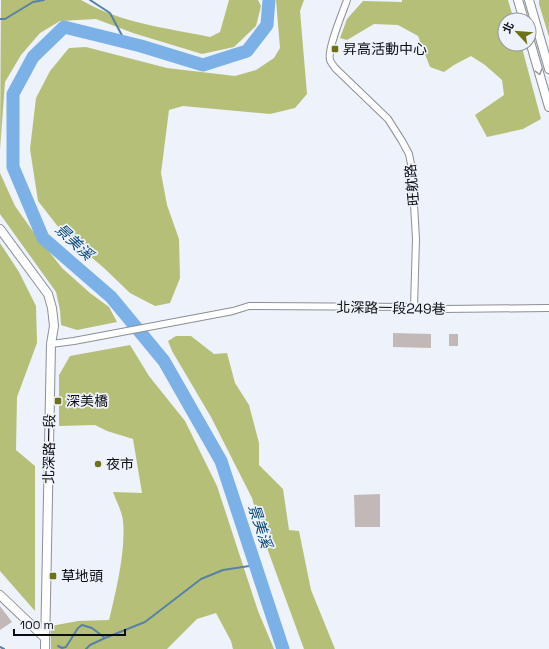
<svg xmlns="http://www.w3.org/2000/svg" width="549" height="649" font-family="'Space Grotesk','Noto Sans TC',sans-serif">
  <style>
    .forest { fill: #b5bf78 }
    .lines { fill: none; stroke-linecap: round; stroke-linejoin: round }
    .stream { stroke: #5980a6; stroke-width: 2 }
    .river { stroke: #7bb1e6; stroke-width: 13 }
    .building { fill: #c3b8b8 }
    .street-casing { stroke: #8c8f97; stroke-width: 8 }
    .secondary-casing { stroke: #8c8f97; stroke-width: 10 }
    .street { stroke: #fff; stroke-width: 6 }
    .secondary { stroke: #fff; stroke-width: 8 }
    .oneway { stroke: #9d9e9f }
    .poi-dot { fill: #6f7116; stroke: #eef2fa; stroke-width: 1.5 }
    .labels { text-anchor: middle; stroke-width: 3.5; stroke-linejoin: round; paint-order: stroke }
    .poi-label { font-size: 14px; fill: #0b0c0f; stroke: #eef2fa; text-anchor: start }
    .street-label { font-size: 14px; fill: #0b0c0f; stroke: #eef2fa }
    .water-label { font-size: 15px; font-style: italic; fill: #074676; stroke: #eef2fa }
  </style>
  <rect width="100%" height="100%" fill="#eef2fa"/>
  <path class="forest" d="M1,0h80c39,23 86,28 129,37l10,-5 9,-32h29l3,6 -5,20 -22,21 -32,7 -69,-21 -37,-14 -36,2 -20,12 -19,22 -16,27 -5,68z
    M276,0h28l-4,11 7,83 -12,14 -25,6 -87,-8 -14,4 -8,63 6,32 12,34 1,39 -10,25 -15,3 -25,-13 -26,-25 -41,-35 -25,-32 -8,-52 6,-51 14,-27 19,-23 17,-1 81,21 68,8 21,-6 18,-12 6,-10z
    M402,0h106l6,20h-9v24h16l20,75 -18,10 -36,8 -12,-22 29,-20 -2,-15 -17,-15 -14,-9 -17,9 -10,7 -14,-5 -12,-31 -20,-11 -24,-1 -27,16 -7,-2 7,-19 16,-18 39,1z
    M539,0h10v37l-10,-33z
    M0,173l15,33 17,24 30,38 28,25 19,14 8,15 -40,8 -16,-5 -1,-15 -4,-18 -56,-78z
    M0,243l19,29 17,34 1,37 -20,54 -1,53 19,16v145l-35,-40z
    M176,336h15l23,18 13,-1 8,30 14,22 10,38v22l24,24 6,41 10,1 12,59 24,59h-31l-41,-112 -11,-39 -41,-81 -39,-66 -4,-10z
    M130,345l19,31 36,45 32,65 41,125 16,38h-41l-2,-8 -15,-28 -19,6 -30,30h-116v-23l27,-5 31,-1c7,-29 17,-70 14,-99 -1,-10 -7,-20 -10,-29l29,1 -9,-54 -26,-8 -12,-6 -36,1v-51l11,-19z"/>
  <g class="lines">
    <path class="stream" d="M90,0l20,13 16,30
      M0,19h5l28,-17 11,-2
      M58,646l4,2 4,-1 12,-19 4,-3 10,3 13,10
      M0,647l4,2
      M86,649l4,-4 15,-7 40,-16 56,-43 22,-9 33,-5"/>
    <path class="river" d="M269,0l-2,25 -20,26 -44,14 -62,-19 -77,-19 -31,30 -20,37v73l30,71 68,59 53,64 57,100 62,188"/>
  </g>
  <path class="building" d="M393,333l38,1v14l-38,-1z
    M449,334h9v12h-9z
    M380,494v33h-25l-1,-32z
    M0,606l12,16 -12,8z"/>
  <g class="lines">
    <defs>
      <path id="street" d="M347,0c-4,12 -20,49 -17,60 1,3 4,6 5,8l53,51 14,22 7,13 3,15 4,70 -2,68
        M51,344l23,-3 159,-30 16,-5 165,1 28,2 107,-1"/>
      <path id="secondary" d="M518,0l6,20
        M529,0l20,69
        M529,38l20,69
        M0,229l48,65 4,14 2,18 -3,18 -6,305
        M0,595l45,43"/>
    </defs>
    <use href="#street" class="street-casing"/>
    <use href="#secondary" class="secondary-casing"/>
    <use href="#street" class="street"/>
    <use href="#secondary" class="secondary"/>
  </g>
  <defs><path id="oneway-chevron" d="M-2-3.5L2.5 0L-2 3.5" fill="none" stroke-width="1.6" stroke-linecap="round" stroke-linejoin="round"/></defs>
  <use class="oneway" href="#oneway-chevron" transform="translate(539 72) rotate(74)"/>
  <g class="poi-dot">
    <rect x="331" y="45" width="8" height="8" rx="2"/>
    <rect x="54" y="397" width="8" height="8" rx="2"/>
    <circle cx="98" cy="464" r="4"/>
    <rect x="49" y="572" width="8" height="8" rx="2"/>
  </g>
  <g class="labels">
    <g class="poi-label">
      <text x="343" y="54">昇高活動中心</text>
      <text x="66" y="406">深美橋</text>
      <text x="106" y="469">夜市</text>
      <text x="61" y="581">草地頭</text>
    </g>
    <g class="street-label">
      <text transform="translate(412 185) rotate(-95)" y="5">旺躭路</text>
      <text transform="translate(391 308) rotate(1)" y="5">北深路一段249巷</text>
      <text transform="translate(49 449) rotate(-89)" y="5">北深路一段</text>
    </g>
    <g class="water-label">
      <text transform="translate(74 242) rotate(43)" y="5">景美溪</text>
      <text transform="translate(260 526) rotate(72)" y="5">景美溪</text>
    </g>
  </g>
  <g transform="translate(517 32) rotate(296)"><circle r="19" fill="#eef2fa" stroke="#93969c"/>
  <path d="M0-3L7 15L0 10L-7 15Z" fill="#6f7116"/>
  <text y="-6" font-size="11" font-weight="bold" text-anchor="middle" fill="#0b0c0f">北</text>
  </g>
  <path d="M14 629v6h111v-6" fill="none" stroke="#0b0c0f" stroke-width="2"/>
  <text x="20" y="629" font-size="12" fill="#0b0c0f" stroke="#eef2fa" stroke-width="3" paint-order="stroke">100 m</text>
</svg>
